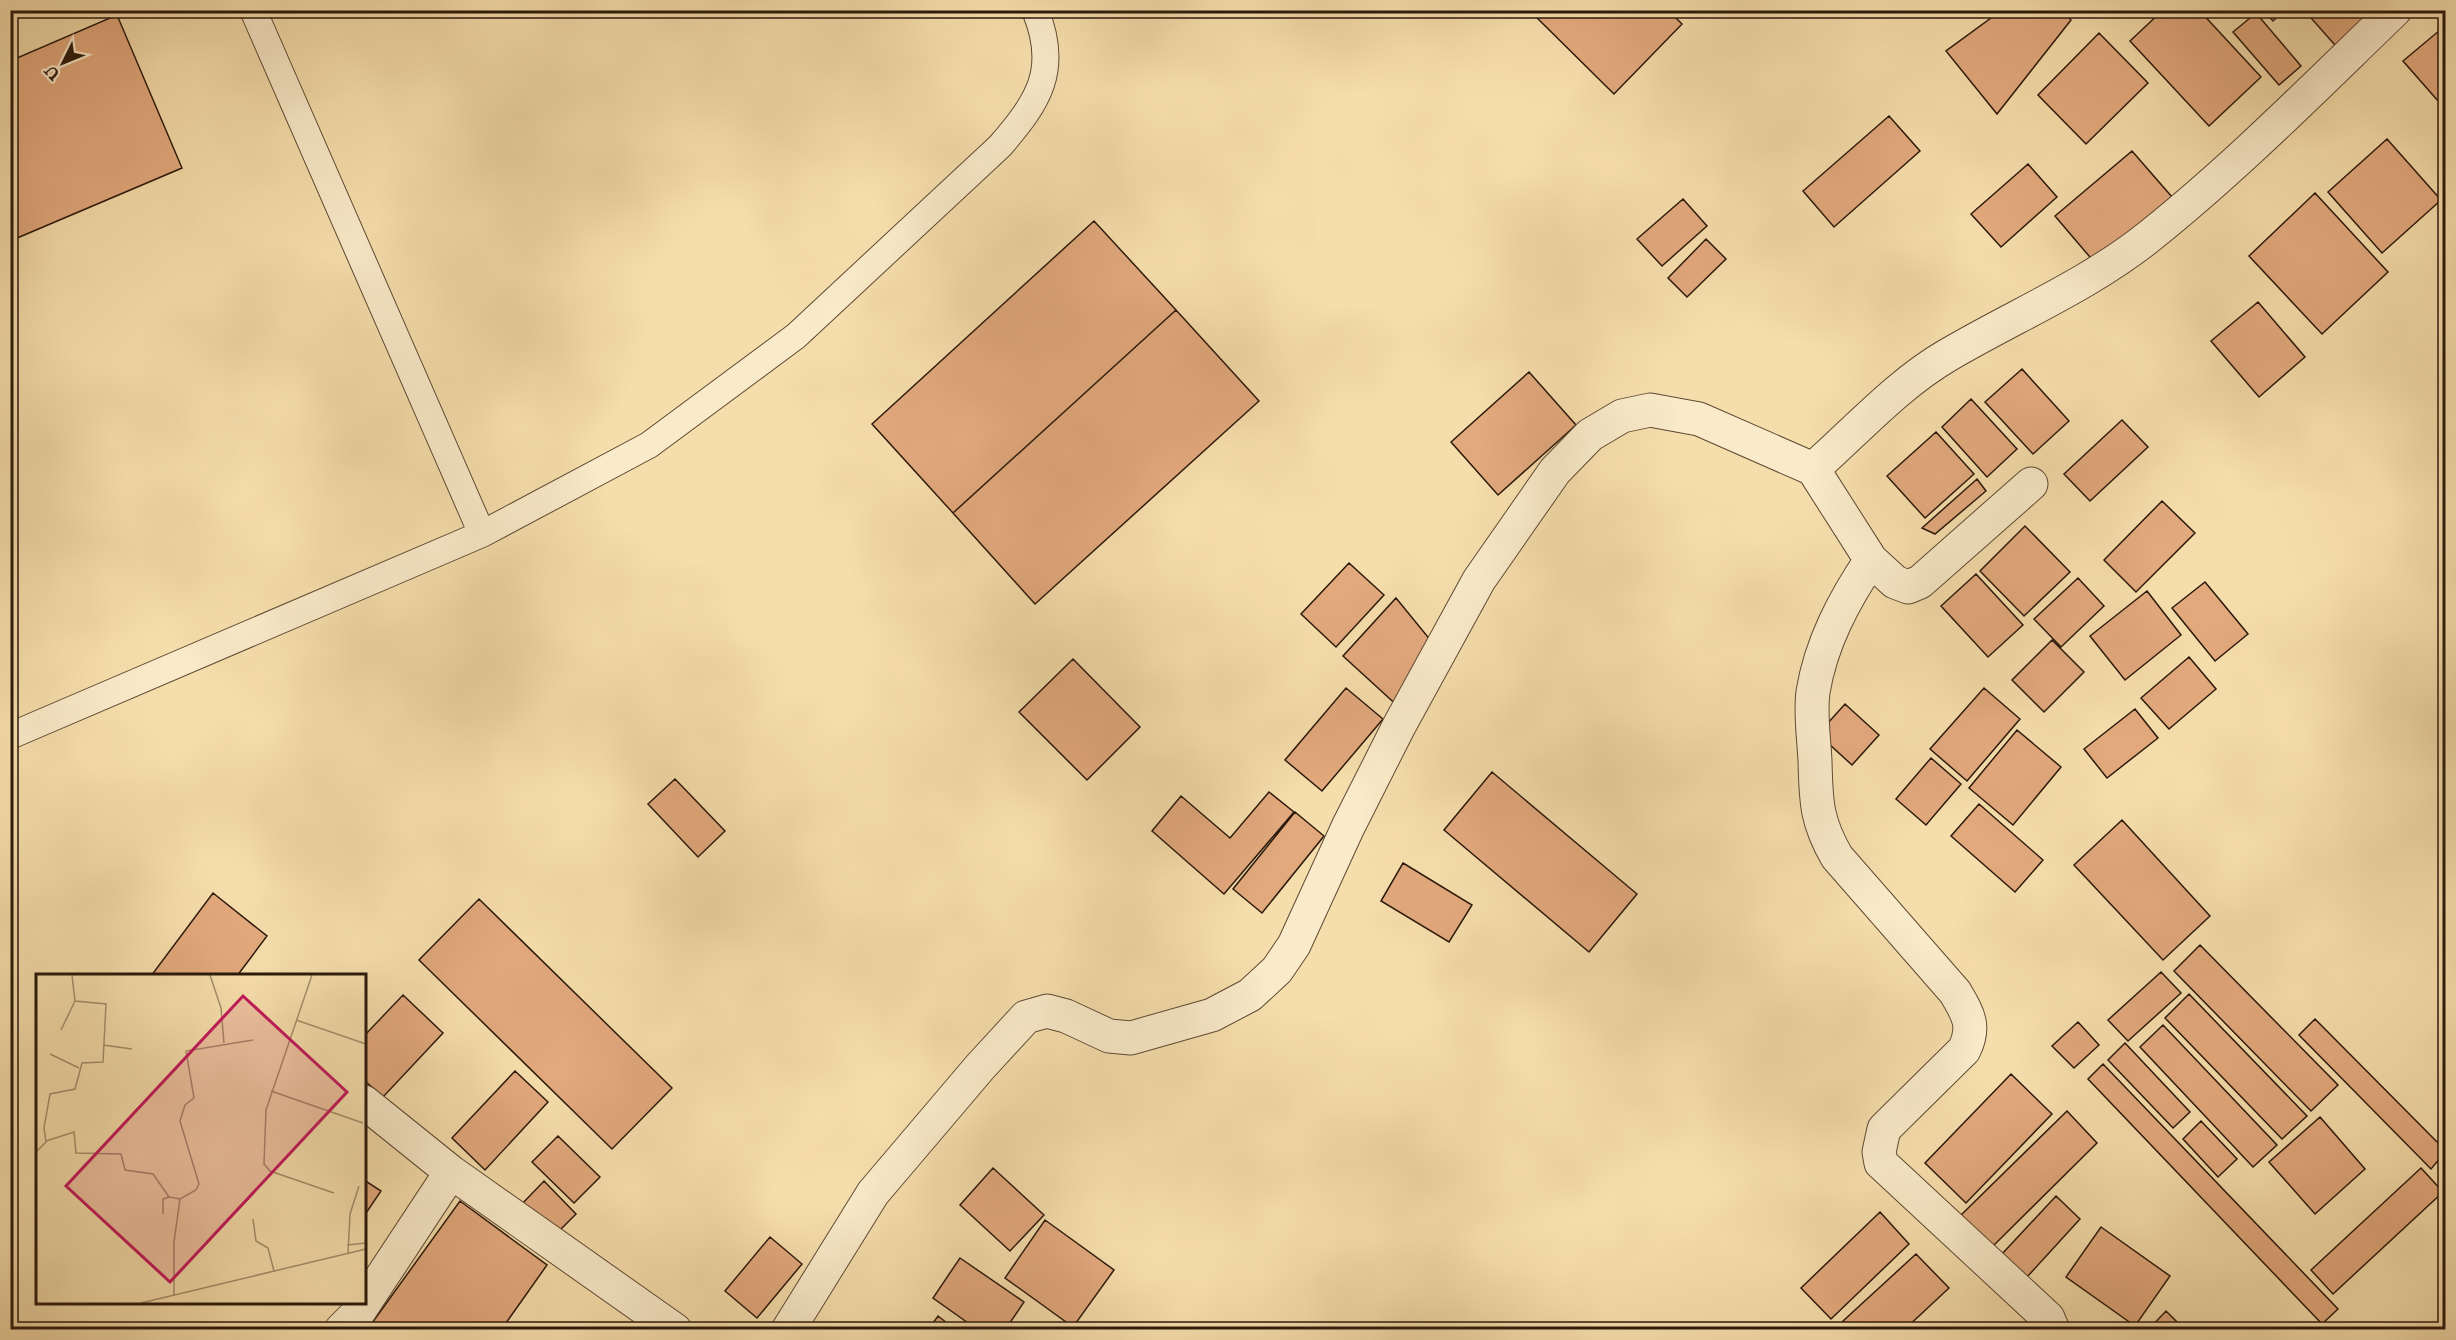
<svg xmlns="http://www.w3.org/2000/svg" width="2456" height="1340" font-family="'IM FELL English',serif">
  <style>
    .building { fill: #e2a97d; stroke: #2b190b; stroke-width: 1.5 }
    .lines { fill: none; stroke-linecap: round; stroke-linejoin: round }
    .service-casing { stroke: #5e4a33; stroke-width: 28 }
    .minor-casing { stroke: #5e4a33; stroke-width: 35 }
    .service { stroke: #f9eac9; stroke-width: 26 }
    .minor { stroke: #f9eac9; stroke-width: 33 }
    .inset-road { fill: none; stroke: #a58f6c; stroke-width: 1.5 }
    .view { fill: #c2185b; fill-opacity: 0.15; stroke: #c2185b; stroke-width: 3 }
    .inset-edge { fill: none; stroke: #2b190b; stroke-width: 3 }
  </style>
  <rect width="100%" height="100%" fill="#f6deac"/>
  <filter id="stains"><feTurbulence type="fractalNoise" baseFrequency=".00333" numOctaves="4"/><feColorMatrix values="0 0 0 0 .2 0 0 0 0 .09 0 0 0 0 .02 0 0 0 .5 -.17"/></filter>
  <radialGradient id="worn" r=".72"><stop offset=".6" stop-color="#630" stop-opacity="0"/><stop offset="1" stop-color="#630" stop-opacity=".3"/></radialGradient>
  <path class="building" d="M1529,10h139l14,14 -68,70z
    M2002,10h59l10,10 -74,94 -51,-63z
    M2163,10h36l62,67 -52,49 -79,-85z
    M2263,10h22l-12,11z
    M2304,10h60l11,14 -33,29z
    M2256,13l45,53 -22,19 -46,-53z
    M117,15l65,153 -172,73v-180z
    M2446,25v85l-43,-49z
    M2099,33l49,50 -62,61 -48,-49z
    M1889,116l31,35 -86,76 -31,-36z
    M2387,139l54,61 -59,53 -54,-61z
    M2132,151l40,46 -77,66 -40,-47z
    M2028,164l29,33 -56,50 -30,-33z
    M2315,193l73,79 -66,62 -73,-78z
    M1683,199l24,27 -45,40 -25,-27z
    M1094,221l82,89 -223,203 -81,-89z
    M1706,239l20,20 -39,38 -19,-19z
    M2258,302l47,55 -46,40 -48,-56z
    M1176,310l83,91 -224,203 -82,-91z
    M2022,369l47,52 -36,33 -48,-52z
    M1529,372l47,53 -78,70 -47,-53z
    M1971,399l46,50 -30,28 -45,-50z
    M2122,420l26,27 -58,54 -26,-27z
    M1936,432l38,42 -49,44 -38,-42z
    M1977,479l9,12 -51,43 -13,-6z
    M2162,501l33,32 -59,59 -32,-32z
    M2025,526l45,46 -46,44 -44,-45z
    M1349,563l35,32 -48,52 -35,-33z
    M1976,574l47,51 -35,32 -47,-51z
    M2078,578l26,28 -43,41 -27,-28z
    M2205,582l43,52 -33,27 -43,-53z
    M2147,591l34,44 -56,45 -35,-44z
    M1396,598l36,44 -31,67 -58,-53z
    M2052,640l32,32 -40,40 -32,-32z
    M2189,657l27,32 -47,40 -28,-31z
    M1073,659l67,68 -53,53 -68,-68z
    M1346,688l37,31 -61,72 -37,-31z
    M1984,688l36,31 -53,62 -37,-32z
    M1845,704l34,31 -27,30 -34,-31z
    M2135,709l23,29 -51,40 -23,-29z
    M2017,730l44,37 -48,58 -44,-37z
    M1931,758l30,26 -35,41 -30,-26z
    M1492,772l145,122 -48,58 -145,-122z
    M675,779l50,52 -27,26 -50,-53z
    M1269,792l25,20 -70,82 -72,-63 29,-35 49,42z
    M1979,804l64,56 -28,32 -64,-56z
    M1295,812l29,24 -62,77 -29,-24z
    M2122,820l88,96 -47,44 -89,-95z
    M1403,863l69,42 -23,37 -68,-41z
    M213,893l54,43 -30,40h-86z
    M479,899l193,189 -60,61 -193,-189z
    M2200,945l138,140 -27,26 -137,-140z
    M2161,972l20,21 -53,48 -20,-21z
    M2189,994l118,122 -25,23 -117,-121z
    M403,995l40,38 -60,64 -19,-17v-44z
    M2315,1019l131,132 -15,18 -132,-134z
    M2078,1022l21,23 -25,23 -22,-22z
    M2163,1025l114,120 -24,22 -113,-120z
    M2125,1043l65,69 -17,16 -65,-68z
    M2103,1064l235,245 -16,15 -234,-245z
    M515,1071l33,31 -63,68 -33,-32z
    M2011,1074l41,40 -86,89 -41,-40z
    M2067,1111l30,32 -108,107 -31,-32z
    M2320,1117l45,52 -50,45 -46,-52z
    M2201,1121l36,38 -19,18 -35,-38z
    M558,1136l42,41 -26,26 -42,-41z
    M993,1168l51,47 -34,36 -50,-46z
    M2421,1168l22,24 -110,102 -22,-24z
    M364,1180l17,11 -17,25z
    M544,1181l32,33 -24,24 -32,-32z
    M2056,1196l24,23 -53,58 -25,-23z
    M460,1201l87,64 -46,65h-134z
    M1880,1212l29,32 -78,75 -30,-31z
    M1045,1220l69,50 -41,57 -68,-49z
    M2101,1227l69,49 -35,50 -69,-49z
    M770,1237l32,27 -45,54 -32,-27z
    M1916,1254l33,34 -45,42h-53l-8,-9z
    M960,1258l64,44 -19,28h-27l-45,-32z
    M2166,1311l19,19h-37z
    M938,1316l18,14h-28z"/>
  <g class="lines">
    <defs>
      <path id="service" d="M253,10l229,524
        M10,736l472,-202 167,-89 147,-109 204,-190c38,-44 60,-76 35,-136"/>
      <path id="minor" d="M1813,469c43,-38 85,-85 135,-114 68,-40 141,-70 203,-120 85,-68 165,-149 244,-225
        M1871,560c-27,40 -50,83 -58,132 -3,22 1,47 2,69 1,40 1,60 22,96l118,135c13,22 21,34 9,58l-80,79 -5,23 2,11 167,155 5,12
        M364,1102l87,70 224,158
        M341,1330l17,-17 93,-141
        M788,1330l85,-137 107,-126 46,-50 21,-6 19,5 43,20 22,2 81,-23 38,-20 27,-25 17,-25 54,-118 51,-101 80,-146 76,-109 35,-36 32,-19 28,-6 49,9 114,50 58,91 24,22 13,5 12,-5 111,-98"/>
    </defs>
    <use href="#service" class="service-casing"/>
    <use href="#minor" class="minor-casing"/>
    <use href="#service" class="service"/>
    <use href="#minor" class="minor"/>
  </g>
  <g transform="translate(36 974)">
    <rect width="330" height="330" fill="#f6deac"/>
    <path class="inset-road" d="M174,1l11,33 3,35M276,1l-46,135 -2,54 6,7 64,22M260,46l70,24M25,56l14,-29M67,71l29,4M14,80l29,14M235,117l92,32M10,167l28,-9 2,21 45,1 4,16 28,4 16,23M0,178l10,-10 -2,-14 6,-34 25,-5 7,-26 21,-1 3,-58 -31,-3 -3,-26M133,223l11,2 16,-9 3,-6 -19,-63 5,-16 9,-7 -8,-47 67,-11M127,240v-15l6,-2M217,245l3,22 12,7 6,23M311,271l19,-2M312,280l2,-40 9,-28M138,321v-53l6,-43M105,329l225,-54"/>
    <path class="view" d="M207,22l104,96 -177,190 -104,-96z"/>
    <rect width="330" height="330" class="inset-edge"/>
  </g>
  <rect width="2456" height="1340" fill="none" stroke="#f6deac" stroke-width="36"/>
  <rect x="12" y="12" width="2432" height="1316" fill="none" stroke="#2b190b" stroke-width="3"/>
  <rect x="18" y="18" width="2420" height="1304" fill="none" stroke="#2b190b" stroke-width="1.5"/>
  <g transform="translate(63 63) rotate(227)" stroke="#f9eac9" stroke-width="4.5" paint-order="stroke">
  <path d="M0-4.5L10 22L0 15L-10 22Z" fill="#2b190b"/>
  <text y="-9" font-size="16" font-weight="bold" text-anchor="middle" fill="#2b190b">U</text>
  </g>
  <rect width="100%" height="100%" filter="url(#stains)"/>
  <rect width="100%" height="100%" fill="url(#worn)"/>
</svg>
